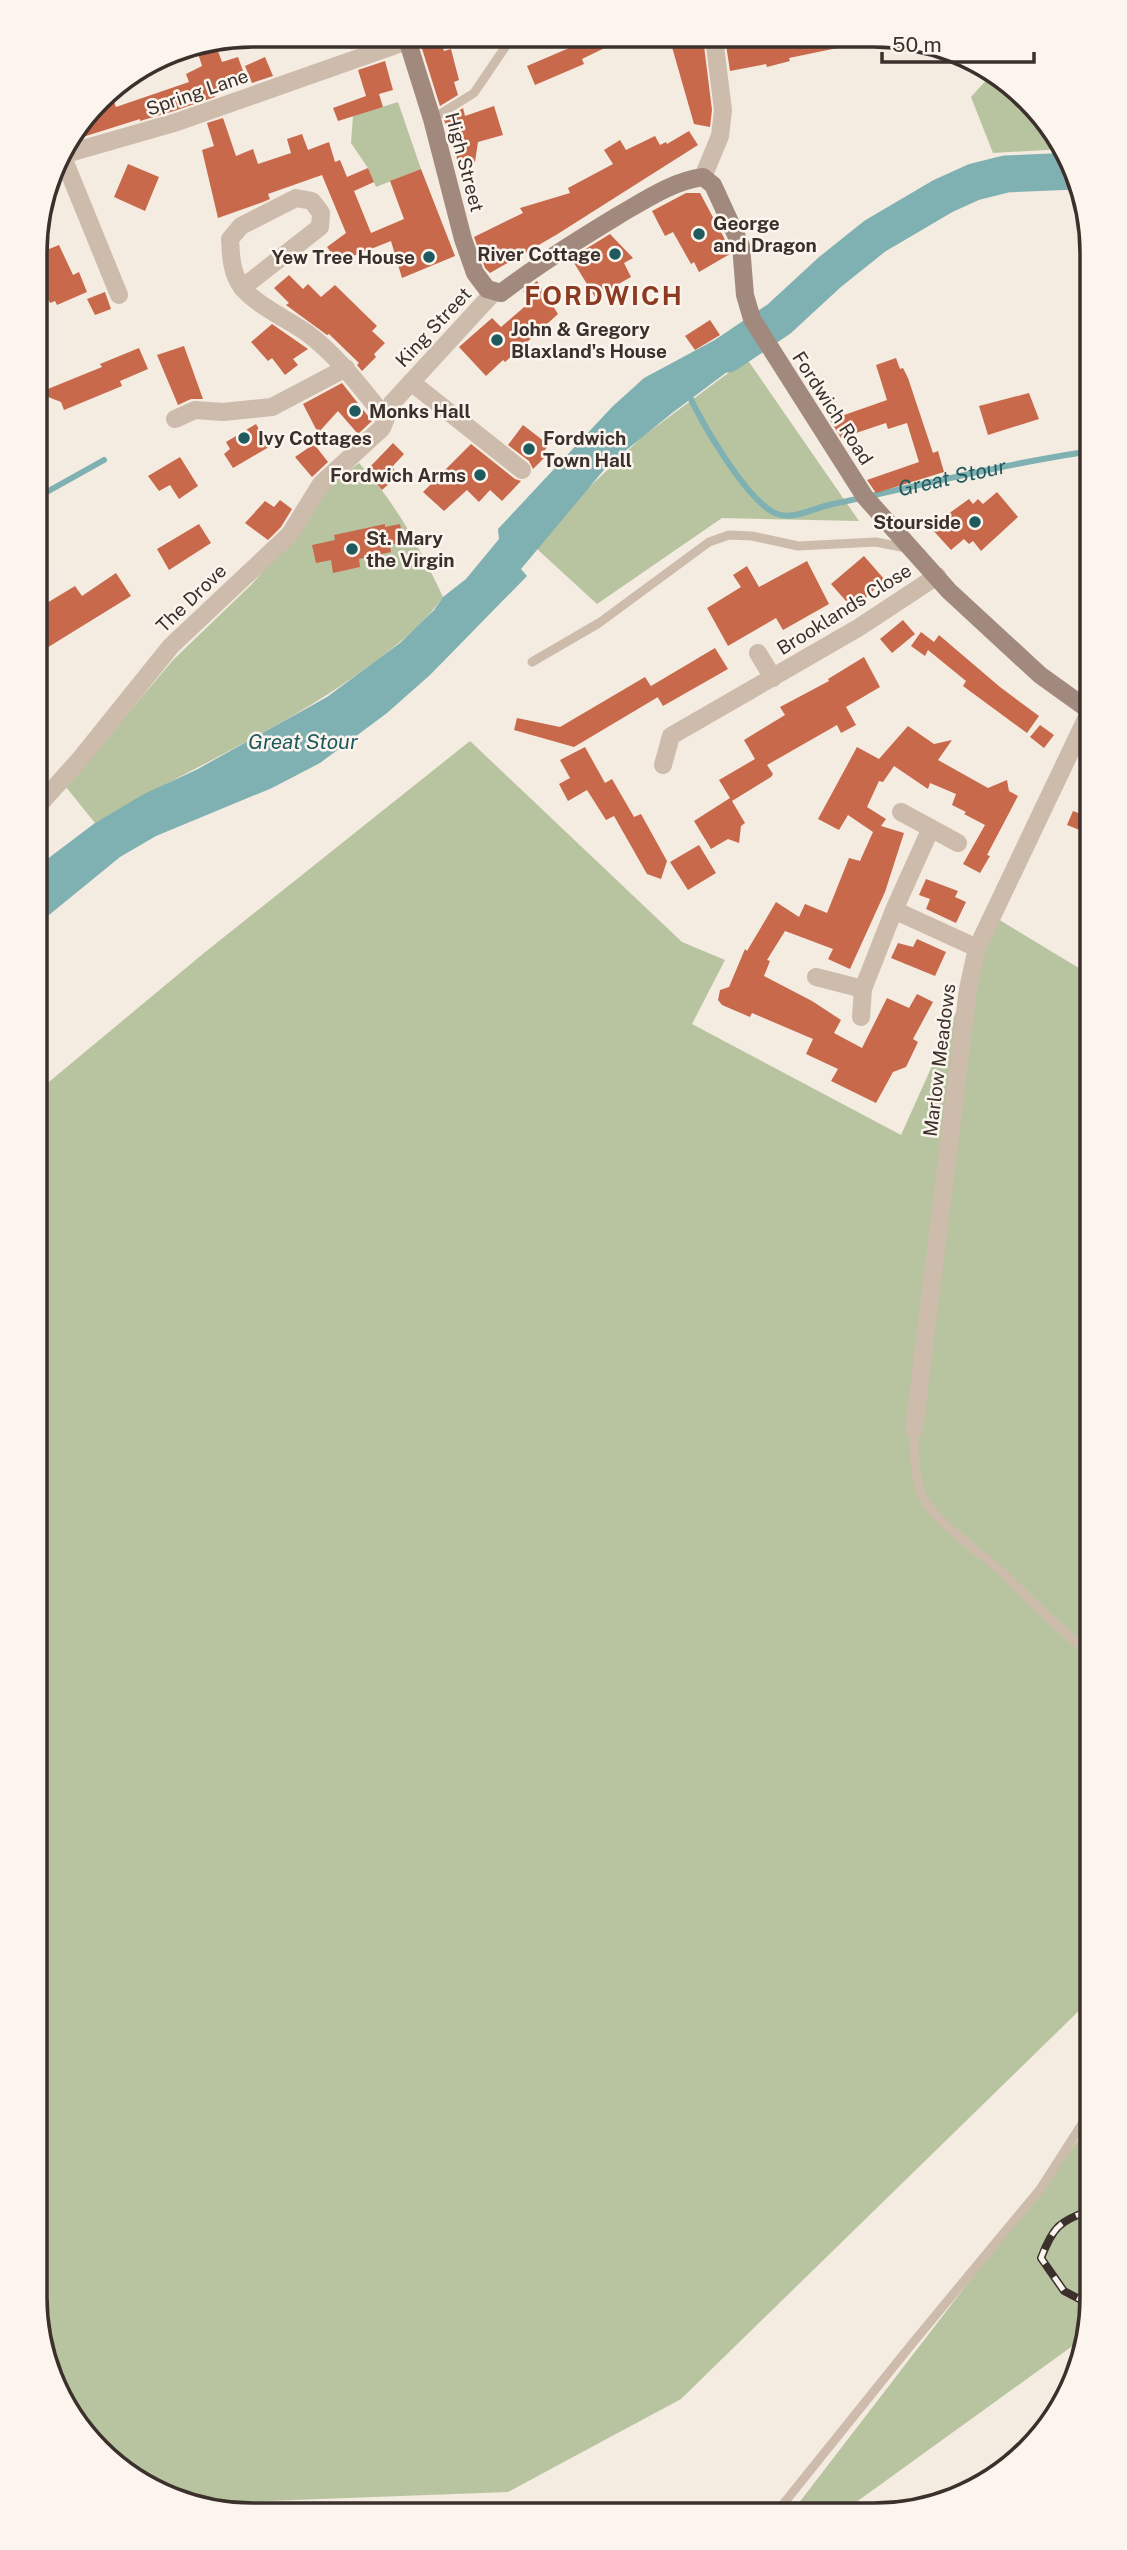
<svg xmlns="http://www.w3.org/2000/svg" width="1127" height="2550" font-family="'Public Sans',sans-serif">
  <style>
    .green { fill: #b8c4a0 }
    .water { fill: #7fb0b2 }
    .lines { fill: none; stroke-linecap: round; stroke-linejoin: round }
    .stream { stroke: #7fb0b2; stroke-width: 6 }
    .river { stroke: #7fb0b2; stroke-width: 37 }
    .building { fill: #c8694b }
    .lane { stroke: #cdbbac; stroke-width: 9 }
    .street { stroke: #cdbbac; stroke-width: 18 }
    .secondary { stroke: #a18a7d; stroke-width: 18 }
    .rail-casing { stroke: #3b302b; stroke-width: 8 }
    .rail { stroke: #fbf5ee; stroke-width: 5; stroke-dasharray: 16; stroke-linecap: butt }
    .poi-dot { fill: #1f5a5e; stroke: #fbf5ee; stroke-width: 2.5 }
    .labels { text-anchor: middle; stroke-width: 5; stroke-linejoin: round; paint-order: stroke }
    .street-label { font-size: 19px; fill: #3b302b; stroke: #fbf5ee }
    .poi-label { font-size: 19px; font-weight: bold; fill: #3b302b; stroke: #fbf5ee; text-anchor: start }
    .water-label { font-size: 21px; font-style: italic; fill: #1f5a5e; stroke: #fbf5ee }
    .district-label { font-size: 26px; font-weight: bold; letter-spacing: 2px; fill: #8c3b22; stroke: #fbf5ee }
    .rim { fill: none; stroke: #3b302b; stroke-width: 3.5 }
  </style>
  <rect width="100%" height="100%" fill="#f4ebe1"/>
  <path class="green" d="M990,76l28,14 46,59 -71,4 -22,-56z
    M398,102l23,67 -45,18 -8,-19 -17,-25 2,-27z
    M747,359l112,162 -137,-3 -125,86 -60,-55 43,-53 62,-59z
    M359,463c37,40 61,85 84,134 -20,28 -47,49 -74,69 -87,64 -181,103 -274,157l-29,-36 107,-127 79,-76 41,-48 33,-48z
    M470,741l212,201 43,18 -33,64 209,111 97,-216 89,54 3,1027 -409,399 -173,93 -267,10 -2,9h-28l-102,-51 -44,-54 -22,-53 -5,-1262 166,-138z
    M1091,2123v188l-6,26 -237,171h-53z"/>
  <path class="water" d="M753,326l10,18 -4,7 -24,15 -63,47 -64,52 -87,104 6,7 -97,99 -43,38 -67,50 -48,25 -116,48 -36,21 -82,67v-58l57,-43 49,-29 52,-24 131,-73 73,-54 34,-33 9,-13 23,-18 33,-40 -1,-10 114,-122 32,-29 95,-51z"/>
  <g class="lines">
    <g class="stream">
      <path id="s1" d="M687,391c14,31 57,105 86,121 17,10 38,-3 56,-7 85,-18 170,-40 256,-53"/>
      <path d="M36,498l68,-38"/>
    </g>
    <path class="river" d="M727,354l52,-35 51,-47 45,-36 68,-40 31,-14 32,-8 68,-3"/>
  </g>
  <path class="building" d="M347,36h30l1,3 -27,10z
    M418,36h21l5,15 7,-2 8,31 -5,2 4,13 -18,11z
    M595,37h20l2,5 -35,17 2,5 -49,21 -8,-19z
    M703,38l9,72 -2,17 -16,-3 -22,-77z
    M725,38h22l1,3 16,-3 82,1 1,7 -58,12 1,3 -23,6 -1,-3 -36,7z
    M215,43l7,19 16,-5 8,22 -33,11 2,7 -41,14 -34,10v-2l-70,22 39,-51 7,17 73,-25 -3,-8 16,-8 -6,-19z
    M265,57l8,19 -21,7 -7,-17z
    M385,61l8,29 -14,4 4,13 -45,14 -5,-13 33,-12 -8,-26z
    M494,106l9,29 -25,7 -3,20 -6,3 -9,-2 -3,-3 -1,-8 -12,-32 19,-12 2,8z
    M223,118l13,38 17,-7 5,15 33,-11 -4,-14 15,-5 6,16 21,-8 6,20 5,-2 7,17 21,-9 6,14 -20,9 17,42 33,-14 -14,-38 31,-12 34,87 -53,22 -11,-37 -53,21 -11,-15 19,-14 -24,-58 -54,19 2,5 -7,3 -45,16 -16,-68 12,-4 -7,-23z
    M689,131l9,14 -142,90 -66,38 -5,-5 -11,-31 49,-24 -3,-5 50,-15 -2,-5 45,-24 -9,-14 16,-10 6,10 29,-14 5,9 6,-3 1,2z
    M128,164l31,13 -14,34 -31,-14z
    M686,193h14l30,56v5l-31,18 -5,-10 -3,2 -18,-32 -8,4 -13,-25z
    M39,226l10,23 10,-4 14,30 6,-3 8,20 -30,13 -2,-4 -5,2 -14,-30v-34z
    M610,234l23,24 -9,5 7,14 -36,20 -24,-39z
    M289,275l14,14 5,-5 13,13 14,-12 42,41 -5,5 13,12 -11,11 2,3 -14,14 -5,-6 2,-2 -30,-29 -2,1 -41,-30 3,-2 -15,-15z
    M537,281l21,33 -53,48 -2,-2 -17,16 -27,-29 33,-29 9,9 29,-25 -7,-11z
    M105,292l6,17 -16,6 -8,-16z
    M710,320l10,15 -25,15 -10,-14z
    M272,324l36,25 -15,10 5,6 -13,10 -13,-17 -4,3 -17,-19z
    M184,346l19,53h-12l-13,6 -21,-50z
    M139,348l9,21 -28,12 2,5 -58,24 -3,-8 -23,-9 64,-26 -2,-3z
    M896,358l4,11 3,-1 5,10 25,75 5,-2 6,21 -68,21 -9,-13 52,-18 -12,-39 -19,6 -2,-6 -45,15 -11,-18 57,-20 -11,-35z
    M342,383l30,38 -14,13 -20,-23 -20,22 -15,-29z
    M1029,393l10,26 -51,16 -9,-29z
    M256,424l13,23 -36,21 -9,-14 6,-5 -4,-7z
    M523,425l26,20 -5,6 4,3 -15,15 -4,-8 -21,-16z
    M393,443l11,11 -12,13 7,8 -17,15 -16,-19z
    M314,444l14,18 -16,15 -17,-20z
    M471,444l44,35 6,2 -19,20 -12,-11 -11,12 -12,-12 -23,21 -21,-19z
    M180,457l18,29 -19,13 -9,-14 -11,6 -11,-15z
    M997,492l21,25 -37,34 -8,-10 -4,3 -5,-5 -13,11 -21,-23 39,-28 4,5 5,-5 5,5z
    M280,500l12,9 -11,18 -13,13 -23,-17 20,-22 9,6z
    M199,524l12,19 -42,27 -12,-21z
    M385,524v3l15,-3 4,18 -14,3 1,7 -32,7 1,8 -27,6 -2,-13 -15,3 -4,-18 23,-5 -1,-5z
    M864,556l21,24 -32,29 -22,-25z
    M807,561l22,43 -46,26 -7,-12 -48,28 -21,-38 34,-21 -8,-12 14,-9 12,21z
    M116,573l15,23 -94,58v-45l38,-23 7,10z
    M903,620l12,14 -23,19 -12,-14z
    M921,632l13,10 -5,7 10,-14 61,52 39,29 -12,17 -64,-47 3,-5 -38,-31 -3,6 -14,-10z
    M715,648l13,21 -65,37 -12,-20z
    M864,657l16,30 -34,20 10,18 -15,8 -4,-8 -70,40 6,9 -2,3 -39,24 13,22 -4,3 -2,17 -11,-4 -17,10 -17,-28 36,-23 -11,-18 36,-21 -11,-19 41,-25 -5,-8 49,-26 -1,-2z
    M645,677l13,20 -84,50 -60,-17 3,-12 43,9z
    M1040,725l14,10 -10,13 -14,-11z
    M908,726l26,18 18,-4 -14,20 50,28 19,-8 2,11 9,5 -31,59 3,1 -10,17 -17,-9 22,-39 -21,-11 2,-2 -14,-7 4,-11 -26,-11 -2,6 -34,-23 -11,16 -4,-1 -12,26 19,12 -5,7 23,7 -19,59 -35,77 -22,-10 5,-10 -48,-18 -18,29 3,1 -6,15 48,25 29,19 -7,13 28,15 25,-50 22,10 8,-14 16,8 -20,37 5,3 -12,25 -13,5 -17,31 -45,-22 7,-12 -32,-15 7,-15 -61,-26 -2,4 -28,-12 -4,-5 2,-10 9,-3 16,-38 2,2 29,-49 23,15 6,-13 22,9 22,-55 11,3 13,-29 -25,-17 -9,15 -21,-11 39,-72 22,12z
    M585,747l20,36 7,-4 22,38 7,-3 26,47 -6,18 -14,-5 -33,-58 -8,4 -19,-30 -19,11 -9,-17 11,-6 -10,-18z
    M1073,811l14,5v17l-20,-8z
    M699,845l17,28 -28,17 -18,-28z
    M926,879l32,12 -3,6 11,5 -10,21 -30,-14 4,-10 -11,-4z
    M917,939l29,13 -11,24 -44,-18 7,-15 15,4z"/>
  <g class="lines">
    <path class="lane" d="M432,119l42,-26 38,-56
      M532,662l67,-39 110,-81 20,-7 23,1 46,10 78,-4 30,6
      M914,1429c0,22 0,44 7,64 10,26 60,60 81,79 29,28 56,57 87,81
      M780,2508l131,-163 130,-157 50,-78"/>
    <path class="street" d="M703,177l17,-41 3,-26 -9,-72
      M242,288l78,-61 1,-14 -9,-12 -16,-3 -55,28 -11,13c1,17 1,32 11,47 13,18 48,34 66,47 31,23 54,55 78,84
      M119,295l-57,-140 115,-33 230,-81
      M411,382l111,88
      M175,419l20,-9 28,2 49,-5 74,-39
      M758,653l15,25
      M663,765l8,-29 187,-108 79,-52
      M37,807l44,-49 90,-112 119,-112 31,-50 61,-56 10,-25 102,-111
      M901,812l57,31
      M894,910l83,38
      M816,977l47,12
      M861,1017l2,-28 31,-79 37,-82
      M914,1429l54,-440 9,-41 109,-229"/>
    <path class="secondary" d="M406,36l26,83 31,120 12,34 12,16 14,4c38,-29 77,-53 118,-78 26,-15 54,-34 84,-38l10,8 28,61 4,49 7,24 113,178 84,94 91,84 46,33"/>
    <defs>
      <path id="rail" d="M1091,2210c-32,11 -38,17 -50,48l23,33 23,12h4
        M989,2481l11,-8"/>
    </defs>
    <use href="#rail" class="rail-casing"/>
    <use href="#rail" class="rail"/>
  </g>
  <g class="poi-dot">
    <circle cx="699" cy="234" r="7"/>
    <circle cx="615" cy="254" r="7"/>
    <circle cx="429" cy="257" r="7"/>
    <circle cx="497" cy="340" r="7"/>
    <circle cx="355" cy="411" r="7"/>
    <circle cx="244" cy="438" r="7"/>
    <circle cx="529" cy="449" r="7"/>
    <circle cx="480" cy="475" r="7"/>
    <circle cx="975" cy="522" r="7"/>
    <circle cx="352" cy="549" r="7"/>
  </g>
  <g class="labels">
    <g class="street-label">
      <text transform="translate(197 92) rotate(-19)" y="7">Spring Lane</text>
      <text transform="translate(465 162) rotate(75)" y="7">High Street</text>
      <text transform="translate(433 327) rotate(-47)" y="7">King Street</text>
      <text transform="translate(833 408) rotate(57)" y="7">Fordwich Road</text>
      <text transform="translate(191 598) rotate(-44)" y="7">The Drove</text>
      <text transform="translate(844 609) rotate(-32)" y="7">Brooklands Close</text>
      <text transform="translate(939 1060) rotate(-83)" y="7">Marlow Meadows</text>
    </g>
    <g class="poi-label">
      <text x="713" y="230">George<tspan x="713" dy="22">and Dragon</tspan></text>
      <text x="601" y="261" text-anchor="end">River Cottage</text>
      <text x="415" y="264" text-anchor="end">Yew Tree House</text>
      <text x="511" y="336">John &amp; Gregory<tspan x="511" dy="22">Blaxland's House</tspan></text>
      <text x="369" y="418">Monks Hall</text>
      <text x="258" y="445">Ivy Cottages</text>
      <text x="543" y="445">Fordwich<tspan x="543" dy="22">Town Hall</tspan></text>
      <text x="466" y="482" text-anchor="end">Fordwich Arms</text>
      <text x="961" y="529" text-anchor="end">Stourside</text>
      <text x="366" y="545">St. Mary<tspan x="366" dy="22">the Virgin</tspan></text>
    </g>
    <g class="water-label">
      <text dy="7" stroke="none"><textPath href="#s1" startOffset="334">Great Stour</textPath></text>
      <text x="303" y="749">Great Stour</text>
    </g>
    <g class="district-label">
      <text x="604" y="305">FORDWICH</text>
    </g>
  </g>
  <path d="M0 0H1127V2550H0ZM253 47H874A206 206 0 0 1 1080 253V2297A206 206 0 0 1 874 2503H253A206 206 0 0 1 47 2297V253A206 206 0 0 1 253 47Z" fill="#fbf5ee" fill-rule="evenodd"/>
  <path class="rim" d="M253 47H874A206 206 0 0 1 1080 253V2297A206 206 0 0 1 874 2503H253A206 206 0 0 1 47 2297V253A206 206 0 0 1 253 47Z"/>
  <path d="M882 52v10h152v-10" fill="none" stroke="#3b302b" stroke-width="3.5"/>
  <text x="892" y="52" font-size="21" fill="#3b302b" stroke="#fbf5ee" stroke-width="5" paint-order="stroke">50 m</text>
</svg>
